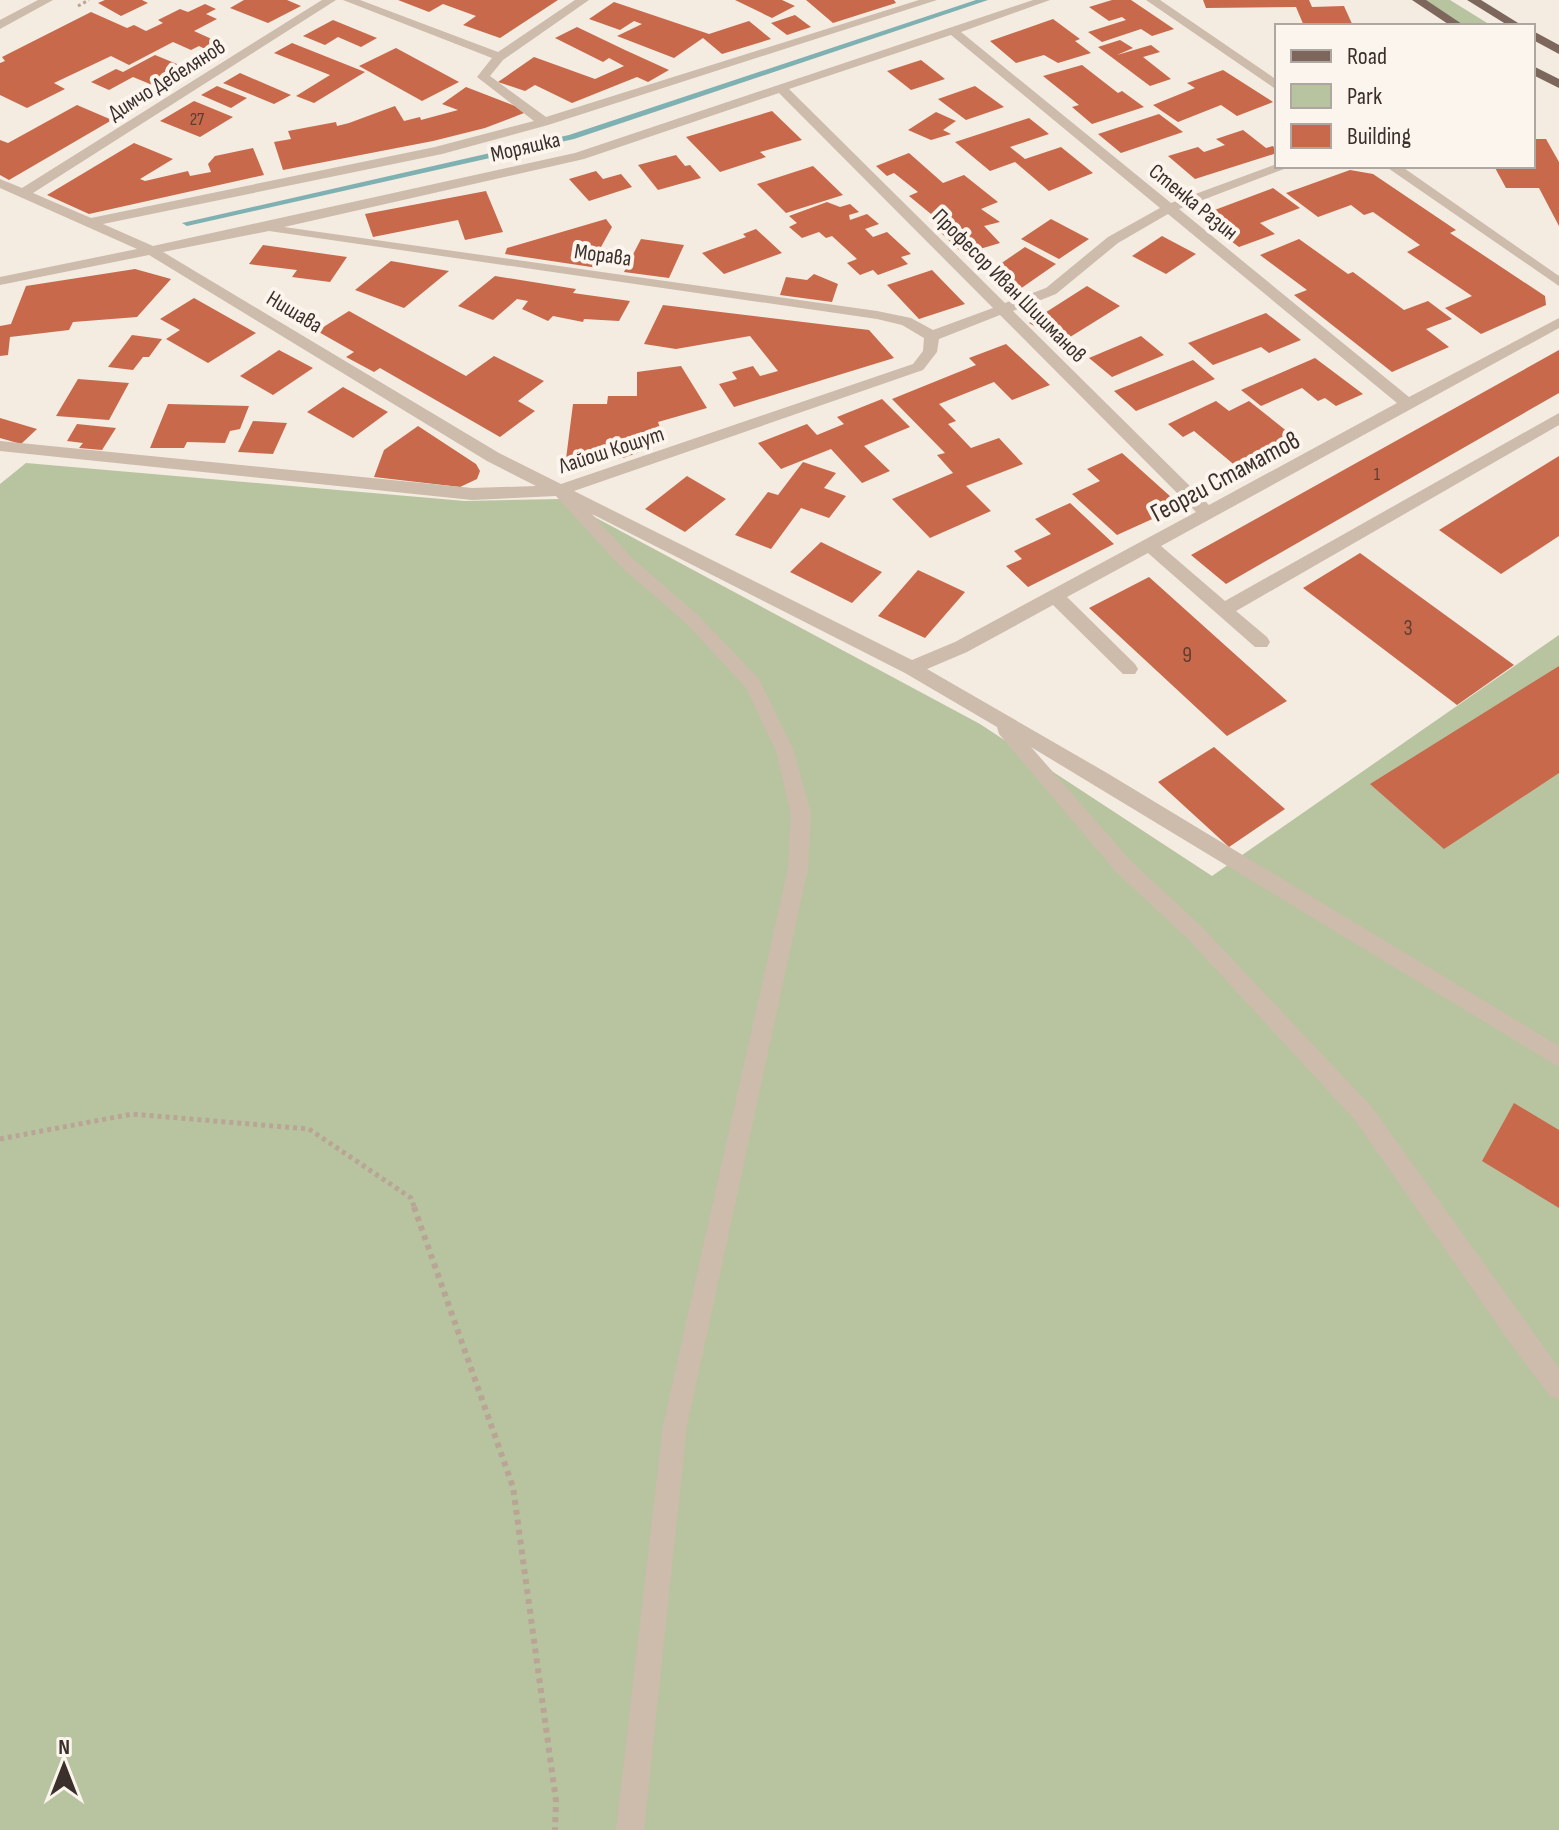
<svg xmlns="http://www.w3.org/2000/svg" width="1559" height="1830" font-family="'Sofia Sans Condensed',sans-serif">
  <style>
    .green { fill: #b8c4a0 }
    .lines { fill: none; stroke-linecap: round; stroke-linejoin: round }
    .stream { fill: #7fb0b2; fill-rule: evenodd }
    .building { fill: #c8694b }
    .path-far2 { stroke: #b9a596; stroke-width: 3; stroke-dasharray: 3 3; stroke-linecap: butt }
    .path-far1 { stroke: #b9a596; stroke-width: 5; stroke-dasharray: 4 4; stroke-linecap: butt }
    .path { stroke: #b9a596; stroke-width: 6; stroke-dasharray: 5 5; stroke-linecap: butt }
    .minor { fill: #cdbbac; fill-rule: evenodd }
    .major { fill: #7d675c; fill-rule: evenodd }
    .labels { text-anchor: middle; stroke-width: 8; stroke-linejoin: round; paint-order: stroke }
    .far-number-label { font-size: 18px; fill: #5e3e33 }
    .far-street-label { font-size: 22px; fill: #3b302b; stroke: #fbf5ee }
    .number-label { font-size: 22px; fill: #5e3e33 }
    .street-label { font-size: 26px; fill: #3b302b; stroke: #fbf5ee }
  </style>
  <rect width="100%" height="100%" fill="#f4ebe1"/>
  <path class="green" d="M1424,0h26l42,26h-31z
    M26,463l439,38 96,-2 419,225 232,152 347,-241v1195h-1559v-1346z"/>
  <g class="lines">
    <path class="stream" d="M976,0h12l-414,139 -387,87 -5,-3 387,-88z"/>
  </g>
  <path class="building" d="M105,0h37l6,3 -27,13 -23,-13z
    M244,0h43l14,6 -33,17 -38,-15z
    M398,0h160l-58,38 -37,-13 13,-9 -33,-12 -14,8z
    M735,0h47l13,6 -23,12z
    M806,0h88l2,3 -63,20z
    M1112,0h19l43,29 -22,7 -11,-7 -39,13 -14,-10 38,-12 -4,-3 -13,4 -20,-14z
    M1203,0h106l3,7 32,-1 9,20h-49l-8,-19 -90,1z
    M614,2l95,32 40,-13 22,18 -49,15 -19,-16 -29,20 -57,-22 25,-12 -8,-3 -14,9 -31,-11z
    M205,4l11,5 -10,5 11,5 -23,12 33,15 -14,7 -14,-7 -8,4 -18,-8 -44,23 -18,-9 -57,27 11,6 -38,19 -27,-13v-32l5,-2 -3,-4 89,-45 36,16 7,-3 12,6 17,-8 -5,-3 22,-11 8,3z
    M795,15l16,12 -24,8 -16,-12z
    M1053,19l27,20 -5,2 16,12 -33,10 -14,-8 -28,8 -26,-22z
    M333,20l44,18 -16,9 -23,-10 -13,8 -22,-9z
    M577,27l48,23 44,20 -21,12 -11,-5 -65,26 -37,-18 -10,6 -27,-9 36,-25 61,22 29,-13 -15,-8 -6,4 -48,-24z
    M1120,40l13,8 -16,7 34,-10 9,7 -17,5 28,22 -21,7 -52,-39z
    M292,43l73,29 -51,31 -18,-7 34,-21 -56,-22z
    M396,48l63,34 -37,19 -63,-35z
    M155,55l39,16 -32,18 -29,-12 -24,13 -18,-8 25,-13 7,3z
    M921,60l24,19 -34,11 -24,-19z
    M1082,65l36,28 4,-2 22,16 -52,17 -20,-17 7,-2 -36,-29z
    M1223,70l50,32 -36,14 -16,-11 -43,17 -25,-17 42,-17 -8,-5z
    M240,73l51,22 -17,9 -51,-21z
    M217,86l30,12 -16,10 -30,-13z
    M975,86l29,21 -38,13 -28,-21z
    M466,87l49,19 9,7 -39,15 -52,13 -150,29 -9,-28 17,-3 -3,-8 48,-9 1,4 12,-3 46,-17 9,15 16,-4 1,3 37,-10 -16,-6z
    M194,101l39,16 -33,20 -40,-16z
    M77,105l35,15 -103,60 -9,-5v-35l8,3z
    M772,111l30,29 -42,12 6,5 -46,15 -34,-35z
    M936,112l20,9 -13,9 8,4 -20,6 -23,-10z
    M1159,114l24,18 -62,21 -23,-19z
    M1029,118l20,16 -39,13 15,12 36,-12 32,26 -44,18 -34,-29 -25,9 -35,-29z
    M1243,130l23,18 7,-2 4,7 -82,26 -27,-23 30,-9 6,5 21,-7 -9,-6z
    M1533,139h13l13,23v64l-20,-38h-33l-12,-22h39z
    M134,143l39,16 -33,20 5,2 43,-10 2,5 21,-4 -3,-8 7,-8 38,-8 11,27 -175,39 -42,-19z
    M909,153l34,30 21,-8 34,27 -17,7 19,13 -16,4 16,17 -37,11 -29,-28 8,-3 -33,-27 9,-4 -24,-19 -7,3 -11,-10z
    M676,155l9,11 5,-1 11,13 -43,12 -20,-25z
    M813,166l30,29 -57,18 -29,-29z
    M1350,170l23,4 83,56 -6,3 95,63 1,9 -65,29 -36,-26 27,-12 -65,-44 13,-7 -47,-33 -9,3 -13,-10 -33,12 -32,-24z
    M596,171l7,8 18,-5 11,13 -43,14 -20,-22z
    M1273,188l27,20 -40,15 15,11 -36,13 -35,-26v-7z
    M486,191l17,41 -38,8 -7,-20 -85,17 -8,-23z
    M827,202l13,5 10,-3 9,8 -10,3 1,5 17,-6 12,10 -14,5 8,8 14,-5 24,22 -10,3 7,7 -30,11 -5,-5 -13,5 -13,-12 10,-4 -25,-23 -6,2 -7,-6 -17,6 -13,-11 8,-4 -8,-7z
    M606,219l6,8 -11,20 8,2 -11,19 -93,-14 2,-6z
    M1051,219l38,20 -30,20 -38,-20z
    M756,229l26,24 -58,21 -22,-21 44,-16 -3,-3z
    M1162,236l34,18 -30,20 -34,-18z
    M641,239l43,6 -15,33 -45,-6z
    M1299,239l49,35 5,-2 51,38 24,-9 24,18 -26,10 23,18 -57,25 -98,-77 13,-5 -47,-35z
    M263,245l84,12 -17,25 -38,-5 5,-7 -48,-6z
    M1025,247l31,17 -36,25 -20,-3 -10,-15z
    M391,261l58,10 -45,37 -49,-18z
    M135,269l36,10 -34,38 -64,5 -4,8 -59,7 -2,18 -8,1v-30l11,-2 15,-38z
    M932,270l33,34 -46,15 -32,-34z
    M814,274l24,10 -6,18 -52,-7 6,-18 21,3z
    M495,276l81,13 -3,4 57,8 -11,20 -35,-2 -1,3 -30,-6 -5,5 -26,-12 6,-8 -11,-2 -24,21 -35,-14z
    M1087,286l33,20 -58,36 -33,-19z
    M194,298l62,35 -48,30 -42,-24 14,-9 -20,-11z
    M663,305l206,25 25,28 -160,49 -15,-23 18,-5 -5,-7 21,-6 7,10 18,-5 -28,-35 -74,13 -32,-5z
    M349,311l117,65 28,-20 50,25 -26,20 17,10 -35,26 -120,-69 -6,4 -28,-15 8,-5 -37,-21z
    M1266,313l35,27 -32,13 -8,-6 -48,18 -25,-22z
    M132,335l30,4 -13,18h-6l-10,13 -25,-3z
    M1141,336l23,19 -52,22 -23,-19z
    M1006,344l44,41 -38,15 -18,-18 -55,22 17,17 -8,3 23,24 28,-10 24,26 -57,22 25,25 -61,27 -38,-39 61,-26 -16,-18 8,-2 -53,-54 84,-34 -7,-7z
    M279,350l34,18 -40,27 -33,-19z
    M1559,350v43l-333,191 -35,-29z
    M1315,358l48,36 -27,12 -11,-8 -7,3 -16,-13 -41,18 -20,-16z
    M1193,360l22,19 -79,32 -22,-20z
    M681,366l26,42 -49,14 7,21 -42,15 -57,1 7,-55h34l1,-8h29v-24z
    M78,379l51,4 -20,37 -53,-4z
    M343,387l45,25 -35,26 -46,-26z
    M882,399l28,28 -46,19 26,25 -28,12 -31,-34 -50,20 -23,-26 49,-19 10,11 27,-11 -7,-7z
    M1216,401l13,10 20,-10 54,43 -59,29 -50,-42 -11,6 -15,-13z
    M168,404l81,2 -9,23 -10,2 -5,12 -38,-1 -3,6h-34z
    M0,418l37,11 -16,15 -21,-6z
    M253,421l34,2 -14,31 -35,-2z
    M77,424l39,4 -14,22 -23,-2 4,-5 -16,-2z
    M418,426l58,38 4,7 -3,8 -17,8 -86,-10 10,-27z
    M1122,453l59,53 -64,29 -45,-41 28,-13 -13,-12z
    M1559,456v80l-58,38 -62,-44z
    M803,462l33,11 -12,15 22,8 -17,22 -28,-10 -30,41 -36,-14 33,-43 10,3z
    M687,476l39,23 -41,33 -40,-23z
    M1070,503l44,41 -86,43 -22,-21 16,-7 -8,-8 37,-17 -16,-15z
    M821,542l61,30 -30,31 -62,-31z
    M1360,553l154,112 -57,40 -154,-117z
    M918,570l47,22 -40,46 -47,-22z
    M1149,577l138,124 -60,35 -138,-128z
    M1559,666v107l-115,76 -74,-65z
    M1214,747l71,62 -56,38 -71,-65z
    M1514,1103l45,27v78l-77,-47z"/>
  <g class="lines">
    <path class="path-far2" d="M78,6l11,-6"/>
    <path class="path-far1" d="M0,1139l132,-25 177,15 102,69 4,11"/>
    <path class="path" d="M414,1207l99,280 43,314 -1,29"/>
    <path class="minor" d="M38,0h15l-53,29v-9z
      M322,0h14l-303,193 58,25 344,-71 99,-26 -57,-44 15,-19 -149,-58h17l138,52 77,-52h14l-86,60 -13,16 56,41 373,-117h18l-389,125 -106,29 -339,70 50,22 422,-93 458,-153h17l-89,32 210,171 106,-39 15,2 -113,43 230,188 150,-79v10l-398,218 64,55 334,-188v12l-323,186 31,26 3,5 -3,5h-12l-107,-94 -81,44 68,67 3,5 -3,5h-12l-70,-69 -86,47 -40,17 180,104 452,273v21l-528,-320 100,114 70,65 170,180 188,262v31l-9,-3 -37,-49 -158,-227 -168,-182 -70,-65 -118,-139 -2,-7 -92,-54 -313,-159 40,44 66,57 61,64 35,72 17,63 -3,54 -121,558 -43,404h-28l47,-404 125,-558 3,-54 -15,-63 -30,-63 -60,-65 -66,-57 -64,-70 -84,4 -472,-49v-10l472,47 64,-2 -49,-25 -338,-206 -149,30v-8l137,-28 -137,-61v-9l22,9zM951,35l209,173 -52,29 -62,51 -41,15 -216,-214zM779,93l214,215 -60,22 -22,-12 -34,-7 -593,-84 300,-68zM1168,214l229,189 -188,102 -196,-194 43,-17 62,-51zM269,231l608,88 25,6 22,13 -1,13 -10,13 -352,120 -62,-31 -336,-201zM1000,315l196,197 -241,130 -43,18 -338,-169 349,-121 14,-18 2,-13z
      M1146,0h14l117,80v10z
      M1385,166h16l158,110v10z"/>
    <path class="major" d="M1412,0h14l39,26h-14z
      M1467,0h14l42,26h-14z
      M1533,31l26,14v9l-26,-14z
      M1533,66l26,13v9l-26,-13z"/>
  </g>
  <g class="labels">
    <g class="far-number-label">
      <text x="197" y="125">27</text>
      <text x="1377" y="480">1</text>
    </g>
    <g class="far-street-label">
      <text transform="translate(166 79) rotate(-32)" y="8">Димчо Дебелянов</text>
      <text transform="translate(525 146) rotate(-13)" y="8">Моряшка</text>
      <text transform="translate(1194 201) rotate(39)" y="8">Стенка Разин</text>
      <text transform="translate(603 254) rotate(8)" y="8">Морава</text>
      <text transform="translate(1010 285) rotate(45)" y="8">Професор Иван Шишманов</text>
      <text transform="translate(295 311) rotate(31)" y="8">Нишава</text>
      <text transform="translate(611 449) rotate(-18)" y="8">Лайош Кошут</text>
    </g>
    <g class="number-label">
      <text x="1408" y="635">3</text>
      <text x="1187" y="662">9</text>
    </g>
    <g class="street-label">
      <text transform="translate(1225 476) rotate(-28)" y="9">Георги Стаматов</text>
    </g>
  </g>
  <rect x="1275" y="24" width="260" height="144" fill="#fbf5ee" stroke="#aea6a0" stroke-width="2"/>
  <rect x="1291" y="50" width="40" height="12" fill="#7d675c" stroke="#aea6a0" stroke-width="2"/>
  <text x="1347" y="64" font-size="24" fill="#3b302b">Road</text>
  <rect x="1291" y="84" width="40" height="24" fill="#b8c4a0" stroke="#aea6a0" stroke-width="2"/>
  <text x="1347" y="104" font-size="24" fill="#3b302b">Park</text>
  <rect x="1291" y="124" width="40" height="24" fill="#c8694b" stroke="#aea6a0" stroke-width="2"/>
  <text x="1347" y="144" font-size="24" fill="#3b302b">Building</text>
  <g transform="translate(64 1766)" stroke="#fbf5ee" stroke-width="6" paint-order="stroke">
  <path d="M0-6L14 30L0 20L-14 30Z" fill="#3b302b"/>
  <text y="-12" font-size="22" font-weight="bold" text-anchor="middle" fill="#3b302b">N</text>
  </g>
</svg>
